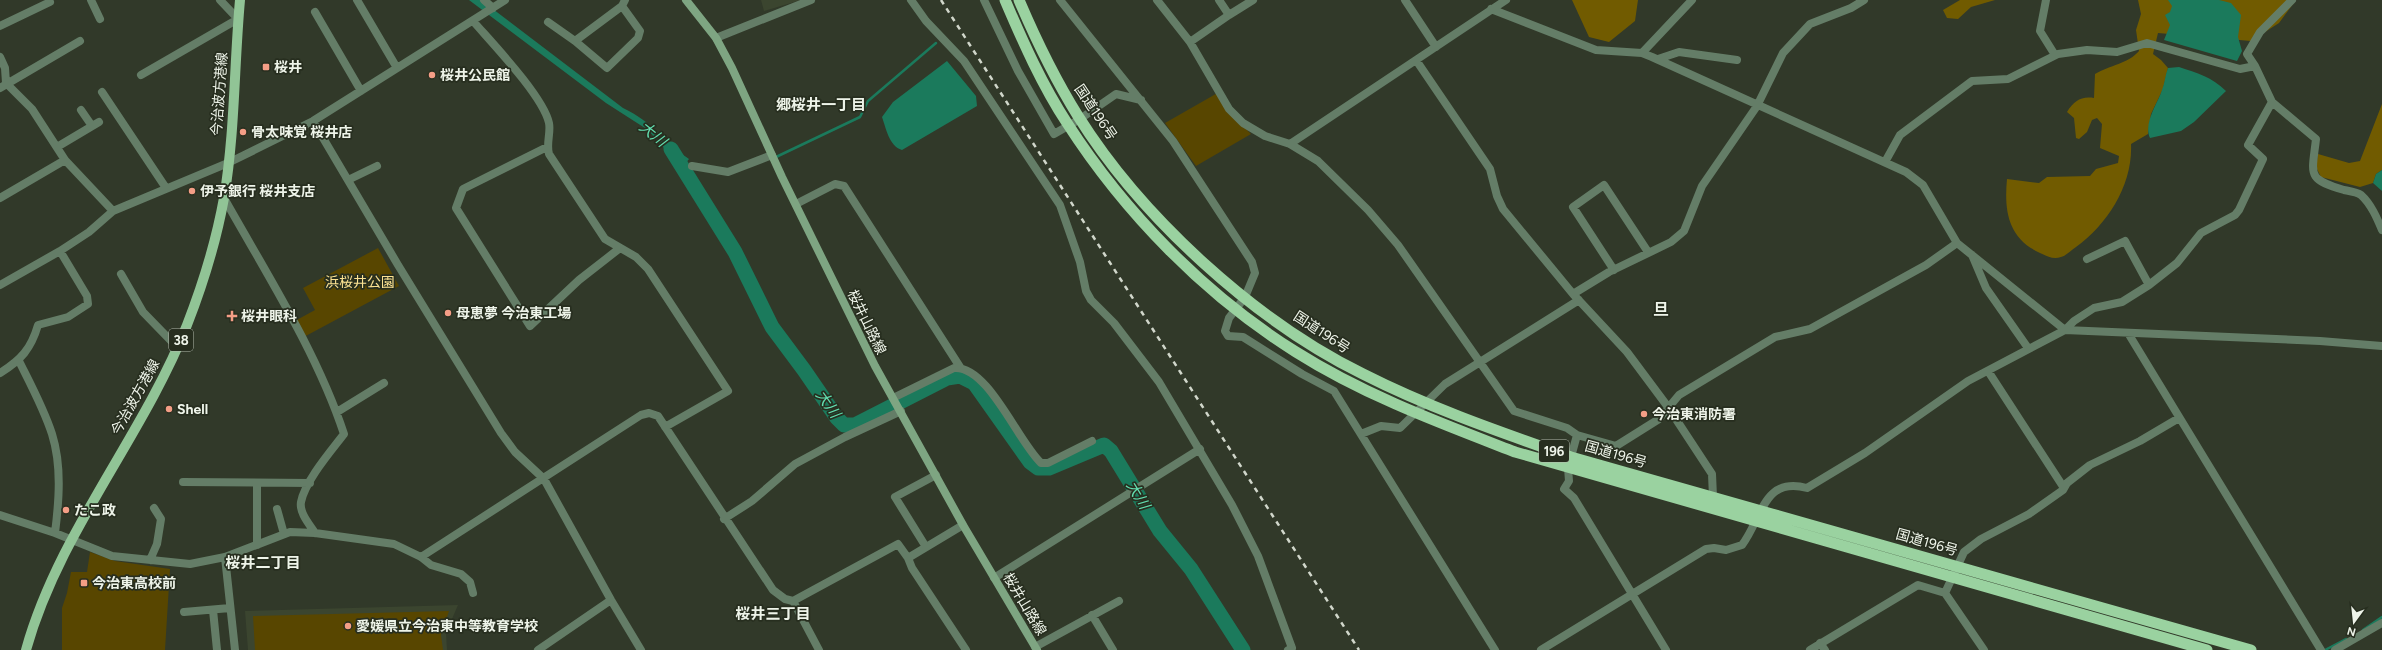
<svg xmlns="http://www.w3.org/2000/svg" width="2382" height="650" font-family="Figtree,'Noto Sans JP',sans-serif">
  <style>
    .built { fill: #3b452f }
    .green { fill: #584600 }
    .forest { fill: #715b00 }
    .water { fill: #1b7a5c }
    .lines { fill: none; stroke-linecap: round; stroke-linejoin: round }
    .stream { stroke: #1b7a5c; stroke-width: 2.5 }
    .river { stroke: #1b7a5c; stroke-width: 15 }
    .minor { stroke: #647d67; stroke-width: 8 }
    .secondary { stroke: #7ea582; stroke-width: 8 }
    .primary { stroke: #91c496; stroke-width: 10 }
    .trunk { stroke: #9ad2a0; stroke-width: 11 }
    .rail { stroke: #d1d7cb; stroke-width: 2.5; stroke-dasharray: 5 5; stroke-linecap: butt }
    .poi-dot { fill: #f49e86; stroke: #272e1f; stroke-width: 1.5 }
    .labels { text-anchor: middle; stroke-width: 3.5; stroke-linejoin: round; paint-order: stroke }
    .shield { fill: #272e1f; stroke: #b2b9ac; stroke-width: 1 }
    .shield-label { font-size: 13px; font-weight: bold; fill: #eef4e9 }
    .poi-label { font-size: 14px; font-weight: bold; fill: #eef4e9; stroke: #272e1f; text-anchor: start }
    .street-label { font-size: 14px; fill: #eef4e9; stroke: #272e1f }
    .park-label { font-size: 14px; fill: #fce292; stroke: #272e1f }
    .neighbourhood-label { font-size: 15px; font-weight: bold; fill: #eef4e9; stroke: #272e1f }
    .water-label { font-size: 15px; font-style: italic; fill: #63deb0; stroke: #272e1f }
    .quarter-label { font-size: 16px; font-weight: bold; fill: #eef4e9; stroke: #272e1f }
  </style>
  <rect width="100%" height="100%" fill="#313929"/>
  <path class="built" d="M761,0h40l-37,11z
    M458,605l-12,28 1,17h-199l-3,-39z"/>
  <path class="green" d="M1221,91l18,31 12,12 -55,32 -31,-43z
    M378,248l21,38 -97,52 -9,-16 22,-12 -12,-22z
    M90,552l25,9 55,8 -5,81h-103v-42l5,-15 4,-21h16z
    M449,611l-8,24 2,15h-188l-2,-34z"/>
  <path class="forest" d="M1572,0h66l-3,21 -26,21 -20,-5z
    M1960,0h35l-24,7 -13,12 -11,-1 -4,-8z
    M2138,0h158l-17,23 -28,18 -93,-8 -5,21 8,6 7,8 -5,21 -12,25 -3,20 -17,10c2,40 -23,80 -55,103 -5,3 -10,9 -15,10 -8,3 -14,-1 -21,-4 -32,-15 -36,-42 -33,-74l32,4 8,-6 43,-1 6,-7 22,-6 1,-7 -19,-8 2,-24 -5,-6 -5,2 -5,12 -8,7 -3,-1 -2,-20 -7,-6c7,-11 14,-16 27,-14l1,-24c15,-9 33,-10 44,-23l-3,-21 5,-16z
    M2382,104v66l-6,4 -3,9 -13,4 -39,-10 -5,-10 2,-13 31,9 11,-2z"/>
  <path class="water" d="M469,0h12l142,108c30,14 41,34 66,51l-4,5 -6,1 -31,-35 -42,-27z
    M2168,0h51l12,3 10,12 -3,22 4,14 -5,10 -73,-21 6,-15 -5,-10 5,-3 2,-6z
    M947,61l29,35 1,10 -75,44c-13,-4 -16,-22 -20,-33l11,-15z
    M2179,67c18,6 33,10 47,24l-32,31 -13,9 -31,7c-7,-15 8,-35 12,-48 3,-7 3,-15 6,-22z
    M2382,170v21l-9,-8 3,-9z"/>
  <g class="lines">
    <path class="stream" d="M776,157l84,-40 8,-16 68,-58
      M2363,630l19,-13
      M2325,650l21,-11"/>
    <path class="river" d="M671,149l64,103 37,75 32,43 33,48 7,7h11l92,-47 13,-2 14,7 56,79 8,6h11l55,-23 7,6 49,80 31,38 52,81"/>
    <path class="minor" d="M91,0l9,19
      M357,0l40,68
      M484,0l9,8
      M911,0l15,21 38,40 96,144 20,57 6,29 5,9 23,23 45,59 73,123 26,51 34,92 -4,2
      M984,0l34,71 36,63 26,-15 36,-25 25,6
      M1060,0l113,141 79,121 3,11 -10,24 -16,21 -4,13 3,5 15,1 59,37 32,17 161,259
      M1157,0l33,42 39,67 14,14 22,13 25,8 28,17 50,49 30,35 116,166 53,17 10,7
      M1405,0l31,47
      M2046,0l-6,31 15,24
      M622,6l18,25 -2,7 -31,30 -32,-27 47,-35 3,-6
      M1491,9l105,41 46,3 10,4 254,115 17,13 34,58 108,87 255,11 62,5
      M315,12l46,79
      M1229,15l24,-15
      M473,21c19,22 70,75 76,102 2,10 -3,20 0,31l56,85 31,18 12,12 80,122 -63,36
      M548,22l27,19
      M0,26l50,-24 -1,-2
      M716,38l95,-38
      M1190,42l39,-27 -10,-15
      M1642,53l50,-53
      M0,57l5,11 1,15 26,26 33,51 48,51
      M1658,59l21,-7 58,8
      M1416,60l74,109 7,27 6,13 70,85 54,58 41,55 44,67 1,23
      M2255,66l-8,-12 13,-22 32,-32
      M141,75l97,-56 -18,-19
      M0,88l80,-47
      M102,92l64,96
      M81,110l11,16
      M313,121l85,144 103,168 14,19 29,27 67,121 30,50
      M1290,144l216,-144
      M57,147l42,-25
      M547,147l-84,42 -7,19 74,118 49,-46 41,-32
      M1885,162l15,-27 72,-54 36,-2 50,-25 29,-4 30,2 30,-9 93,26 15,-3 17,36 44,37c-4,36 -10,40 28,51 5,1 13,2 17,5 10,9 16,23 21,35
      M692,166l36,6 44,-17
      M348,180l29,-14
      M0,198l65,-38
      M224,198c42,75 93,154 120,236 -13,17 -39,47 -43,68 -2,11 9,23 14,31
      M796,204l39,-20 9,2 116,181
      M1972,255l14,33 42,60
      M2087,259l38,-18 24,44
      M1614,270l-41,-63 31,-22 44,67
      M121,274l22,38 34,35
      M0,285l60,-34
      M1573,294l36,-22 62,-30 13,-11 18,-45 55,-80 26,-53 27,-29 41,-16 13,-8
      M2128,333l193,317
      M19,361c12,24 25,48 33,73 10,32 7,67 3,99
      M1988,371l76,117
      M0,373c21,-13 31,-24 38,-48l30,-8 20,-13 -1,-8 -27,-45 29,-19 24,-21 115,-48 85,-42 192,-121
      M893,398l61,-30c34,-3 64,74 87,95h7l44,-22
      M337,412l47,-29
      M1361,434l20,-8 19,2 45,-44 134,-84
      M183,482l127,1
      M257,483v62
      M277,509l7,25
      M0,515l55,18 57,23 78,8 35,-7 65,-25 25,1 79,11 27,13 10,8 30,9 9,8 3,11
      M724,519l28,-18 43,-37 50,-27 56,-26
      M926,547l-31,-50 41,-22
      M225,557l10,93
      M421,557l220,-142 8,-2 9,3 115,174 12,9 8,2 105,-57 10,14 55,-33
      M908,558l4,10 54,82
      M150,560l7,-16 4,-25 -7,-11
      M994,578l206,-129
      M1945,593l39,57
      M793,601l26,49
      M213,610l4,40
      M184,612l46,-4
      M1092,615l21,35
      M1820,643l5,7
      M1035,647l84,-46
      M538,650l73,-50
      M1541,650l165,-101 8,-1 12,2 16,-5c20,-26 21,-69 65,-57l58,-35 103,-72 97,-51 9,-9 20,-13 28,-6 27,-17 28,-22 24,-30 34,-18 4,-5 24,-51 -15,-14 24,-43
      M1666,650l-92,-152 -10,-9 5,-8 -1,-13 9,-33 39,11 43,-27 20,-24 96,-58 35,-8 116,-64 31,-22
      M1810,650l108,-65 27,8 19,-41 17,-13 48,-25 34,-24 4,-7 23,-18 50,-24 39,-23
      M2335,650l47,-27"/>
    <path class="secondary" d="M686,0l30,38 16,30 50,109 93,189 88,159 74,125"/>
    <path class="primary" d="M26,650c33,-118 116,-212 161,-325 16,-41 29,-83 37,-127 11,-65 10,-132 16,-198"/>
    <path class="trunk" d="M1005,0c18,42 37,85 62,123 58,90 138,172 229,229 68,43 144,71 219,100l692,198
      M1019,0c17,40 36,79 59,116 64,102 177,205 285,258 67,34 137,58 208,83l680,193"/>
    <path class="rail" d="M941,0l418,650"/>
  </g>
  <g class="poi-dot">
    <rect x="262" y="63" width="8" height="8" rx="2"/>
    <circle cx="432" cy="75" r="4"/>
    <circle cx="243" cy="132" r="4"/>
    <circle cx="192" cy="191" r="4"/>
    <circle cx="448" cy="313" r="4"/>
    <path d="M230 310h4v4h4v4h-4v4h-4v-4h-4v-4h4z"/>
    <circle cx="169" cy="409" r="4"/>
    <circle cx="1644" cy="414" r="4"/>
    <circle cx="66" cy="510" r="4"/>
    <rect x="80" y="579" width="8" height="8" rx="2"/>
    <circle cx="348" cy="626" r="4"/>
  </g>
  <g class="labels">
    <g class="shield">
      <rect x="169" y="329" width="24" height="22" rx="3"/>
      <rect x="1539" y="440" width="30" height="22" rx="3"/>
    </g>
    <g class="shield-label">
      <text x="181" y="345">38</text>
      <text x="1554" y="456">196</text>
    </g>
    <g class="poi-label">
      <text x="274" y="72">桜井</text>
      <text x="440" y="80">桜井公民館</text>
      <text x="251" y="137">骨太味覚 桜井店</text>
      <text x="200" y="196">伊予銀行 桜井支店</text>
      <text x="456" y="318">母恵夢 今治東工場</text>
      <text x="241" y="321">桜井眼科</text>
      <text x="177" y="414">Shell</text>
      <text x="1652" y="419">今治東消防署</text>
      <text x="74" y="515">たこ政</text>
      <text x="92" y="588">今治東高校前</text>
      <text x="356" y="631">愛媛県立今治東中等教育学校</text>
    </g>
    <g class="street-label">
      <text transform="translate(219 94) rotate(-86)" y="5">今治波方港線</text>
      <text transform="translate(1096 112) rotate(56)" y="5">国道196号</text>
      <text transform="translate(867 322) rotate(64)" y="5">桜井山路線</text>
      <text transform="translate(1322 332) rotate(33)" y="5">国道196号</text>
      <text transform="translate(135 397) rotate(-61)" y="5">今治波方港線</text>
      <text transform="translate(1616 454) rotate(16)" y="5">国道196号</text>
      <text transform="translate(1927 542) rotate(16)" y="5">国道196号</text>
      <text transform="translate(1025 604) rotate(59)" y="5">桜井山路線</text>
    </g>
    <g class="park-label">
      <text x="360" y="287">浜桜井公園</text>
    </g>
    <g class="neighbourhood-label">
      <text x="821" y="110">郷桜井一丁目</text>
      <text x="263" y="568">桜井二丁目</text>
      <text x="773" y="619">桜井三丁目</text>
    </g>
    <g class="water-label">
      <text transform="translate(653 134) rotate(39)" y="5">大川</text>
      <text transform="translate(828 404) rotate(55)" y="5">大川</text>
      <text transform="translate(1138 495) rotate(59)" y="5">大川</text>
    </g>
    <g class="quarter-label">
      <text x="1661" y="315">旦</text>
    </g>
  </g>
  <g transform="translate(2354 622) rotate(195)" stroke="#272e1f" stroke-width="3" paint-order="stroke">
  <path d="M0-3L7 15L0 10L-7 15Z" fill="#eef4e9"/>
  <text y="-6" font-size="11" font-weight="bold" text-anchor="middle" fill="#eef4e9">N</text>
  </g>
</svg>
